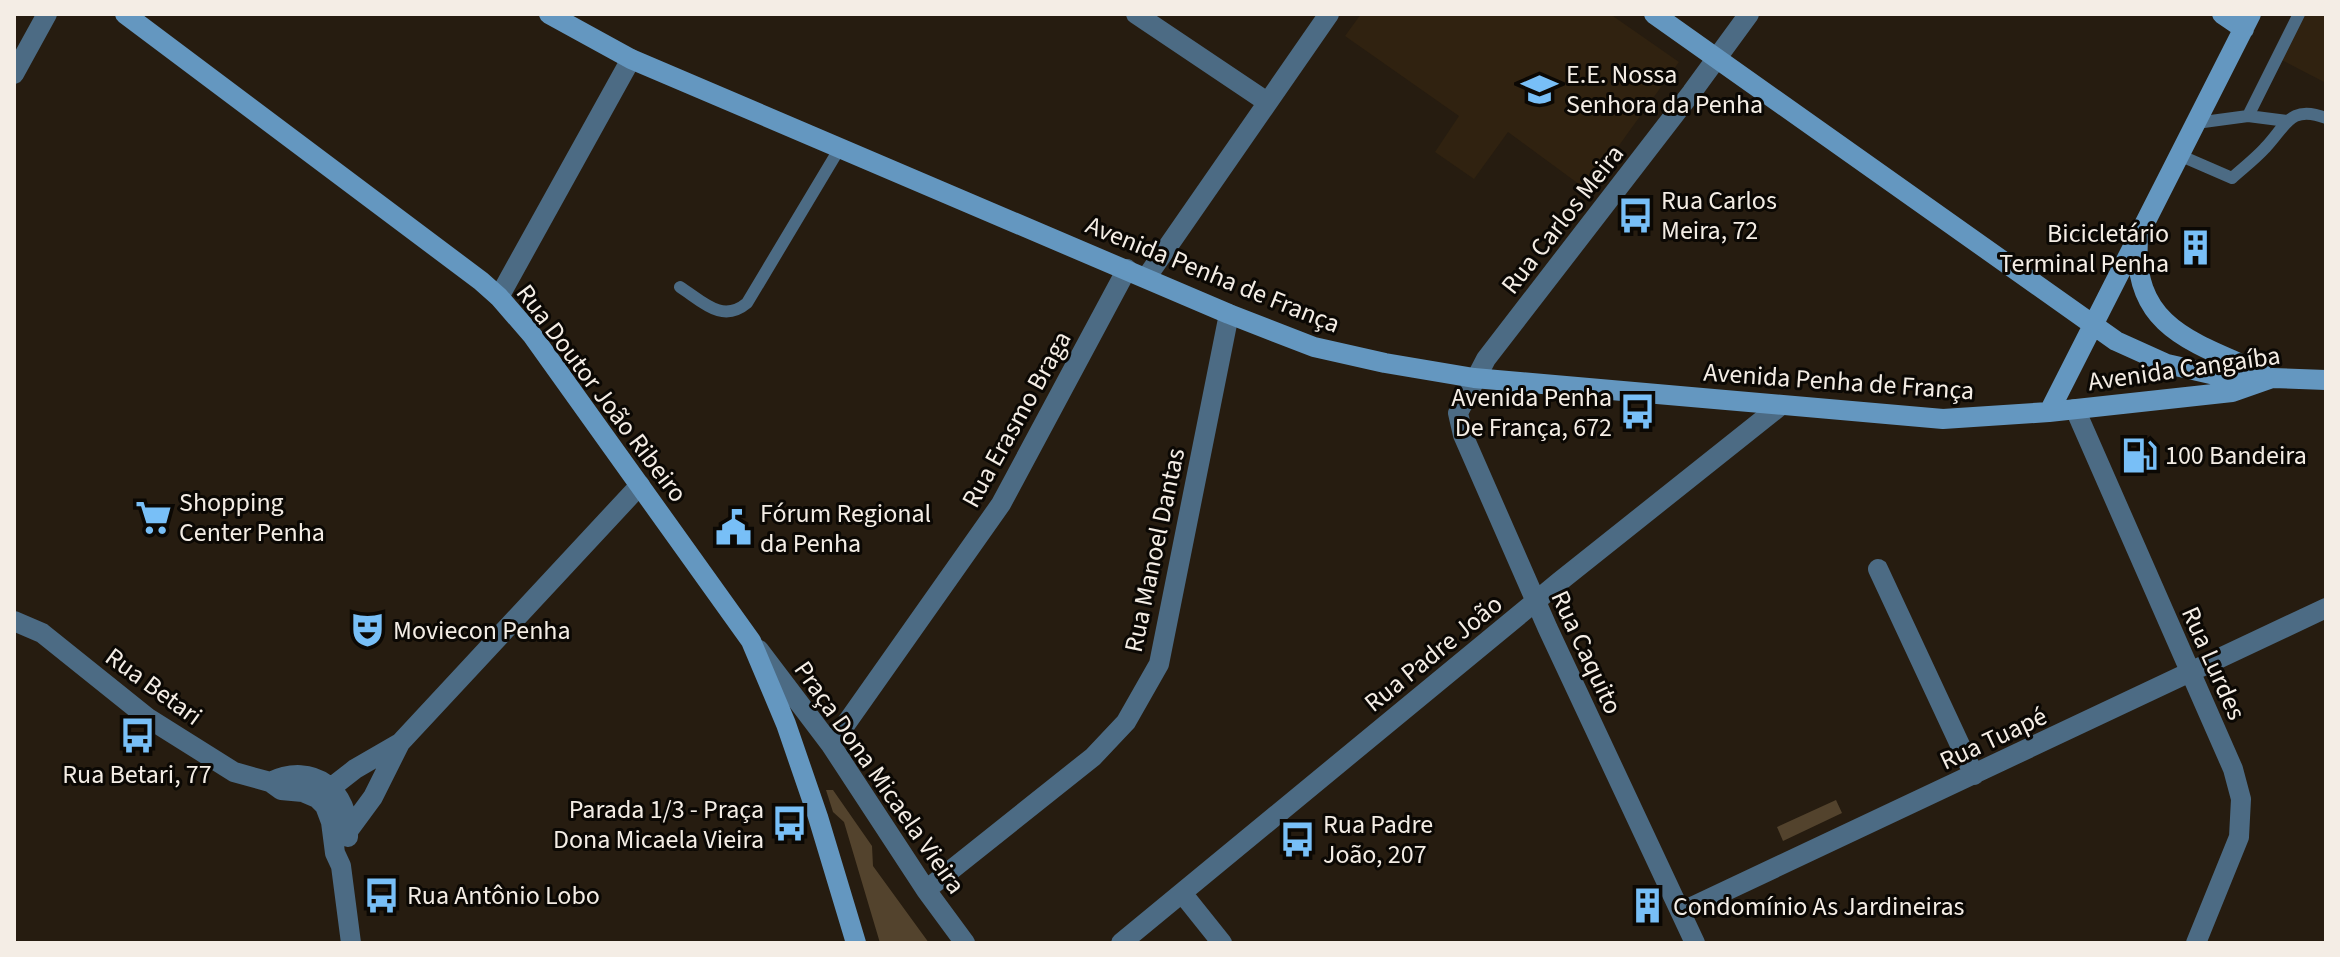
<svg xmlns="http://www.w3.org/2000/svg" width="2340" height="957" font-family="'Source Sans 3',sans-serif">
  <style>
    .built { fill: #302210 }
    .green { fill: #53432d }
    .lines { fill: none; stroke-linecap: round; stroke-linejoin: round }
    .service { stroke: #4c6b84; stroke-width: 12 }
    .minor { stroke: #4c6b84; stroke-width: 20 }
    .secondary { stroke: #6497c0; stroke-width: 20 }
    .labels { text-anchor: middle; stroke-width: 6; stroke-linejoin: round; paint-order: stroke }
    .poi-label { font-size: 26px; fill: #f4ede5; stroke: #0b0804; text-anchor: start }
    .street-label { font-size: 26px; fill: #f4ede5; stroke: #0b0804 }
  </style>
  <rect width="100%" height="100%" fill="#261c10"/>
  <path class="built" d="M1361,14h249l69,48 -92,128 -79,-58 -34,47 -39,-27 24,-36 -114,-80z
    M2296,14h30v69l-52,-27z"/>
  <path class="green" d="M826,790h7l39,56 1,20 56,77h-49l-36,-121 -11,-10z
    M1836,800l6,13 -59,28 -6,-14z"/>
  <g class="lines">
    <path class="service" d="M2248,116l39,5
      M2196,123l52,-7 51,-102
      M2179,155l53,23c11,-10 23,-19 33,-30 21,-22 25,-44 61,-30
      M680,287c22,14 42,37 67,16l94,-157"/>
    <path class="minor" d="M1136,14l131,88
      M14,74l33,-60
      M1146,278l183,-264
      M499,297l132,-238
      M2075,409l158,360 8,30 -2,38 -43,106
      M1878,569l96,206
      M14,621l28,12 106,85 86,54 36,10 11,8 22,2 14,6 8,8 6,16 4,31 6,13 10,77
      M759,650l72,95 95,145 39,53
      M831,745l170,-241 126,-235
      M270,782c43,-21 80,8 78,55
      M332,787l23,-18 45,-26
      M348,831l25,-34 27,-54 240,-258
      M926,890l167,-133 33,-35 33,-58 70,-350
      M1182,893l40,50
      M1681,912l645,-304
      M1121,943l438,-361 221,-176
      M1695,943l-147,-314 -85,-194 -5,-22 28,-54 206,-267 57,-78"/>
    <path class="secondary" d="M125,14l356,267 18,16 33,38 219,306 35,83 32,93 38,126
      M549,14l82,45 598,255 85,33 71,16 89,15 469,41 106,-7 183,-20 40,-14 54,2
      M1654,14l462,327 51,23 48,11 45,3
      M2222,14l22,15
      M2138,240c-6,88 57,103 124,133
      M2049,412l202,-398"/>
  </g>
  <defs>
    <symbol id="school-bare" viewBox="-9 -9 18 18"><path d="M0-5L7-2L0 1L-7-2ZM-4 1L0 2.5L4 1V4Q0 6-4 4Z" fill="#78bff7" stroke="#0b0804" stroke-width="2.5" paint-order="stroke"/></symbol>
    <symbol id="bus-bare" viewBox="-9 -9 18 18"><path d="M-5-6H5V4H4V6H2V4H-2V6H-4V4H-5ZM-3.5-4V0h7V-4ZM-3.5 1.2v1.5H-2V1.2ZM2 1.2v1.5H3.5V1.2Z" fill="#78bff7" stroke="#0b0804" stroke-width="2.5" paint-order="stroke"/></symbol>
    <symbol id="building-bare" viewBox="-9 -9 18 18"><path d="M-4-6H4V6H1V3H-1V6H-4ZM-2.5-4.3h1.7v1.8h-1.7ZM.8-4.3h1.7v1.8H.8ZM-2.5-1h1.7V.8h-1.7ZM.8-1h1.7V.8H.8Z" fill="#78bff7" stroke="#0b0804" stroke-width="2.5" paint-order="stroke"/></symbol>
    <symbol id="fuel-bare" viewBox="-9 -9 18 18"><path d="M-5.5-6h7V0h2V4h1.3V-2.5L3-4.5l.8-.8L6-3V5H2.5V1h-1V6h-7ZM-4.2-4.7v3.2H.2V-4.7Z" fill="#78bff7" stroke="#0b0804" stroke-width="2.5" paint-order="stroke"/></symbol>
    <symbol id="supermarket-bare" viewBox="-9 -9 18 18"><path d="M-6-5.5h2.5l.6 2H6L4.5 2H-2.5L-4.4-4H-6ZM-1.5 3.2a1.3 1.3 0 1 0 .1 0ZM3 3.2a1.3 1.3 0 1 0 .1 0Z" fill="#78bff7" stroke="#0b0804" stroke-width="2.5" paint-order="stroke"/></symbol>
    <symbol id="civic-bare" viewBox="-9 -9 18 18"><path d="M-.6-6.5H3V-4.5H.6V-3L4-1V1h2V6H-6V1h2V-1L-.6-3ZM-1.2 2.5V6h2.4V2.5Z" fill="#78bff7" stroke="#0b0804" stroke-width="2.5" paint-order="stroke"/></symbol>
    <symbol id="theatre-bare" viewBox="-9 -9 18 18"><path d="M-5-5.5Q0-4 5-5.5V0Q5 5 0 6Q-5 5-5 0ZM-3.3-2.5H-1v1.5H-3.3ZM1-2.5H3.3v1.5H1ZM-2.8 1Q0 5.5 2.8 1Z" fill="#78bff7" stroke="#0b0804" stroke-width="2.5" paint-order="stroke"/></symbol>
  </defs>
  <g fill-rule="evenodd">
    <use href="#school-bare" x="1514" y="64" width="51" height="51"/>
    <use href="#bus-bare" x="1610" y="190" width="51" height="51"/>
    <use href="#building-bare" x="2170" y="222" width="51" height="51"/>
    <use href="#bus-bare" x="1612" y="386" width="51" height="51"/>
    <use href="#fuel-bare" x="2114" y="430" width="51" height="51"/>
    <use href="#supermarket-bare" x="128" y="492" width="51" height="51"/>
    <use href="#civic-bare" x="708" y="502" width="51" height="51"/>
    <use href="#theatre-bare" x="342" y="604" width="51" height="51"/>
    <use href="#bus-bare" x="112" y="710" width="51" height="51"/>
    <use href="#bus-bare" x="764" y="798" width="51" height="51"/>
    <use href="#bus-bare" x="1272" y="814" width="51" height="51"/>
    <use href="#bus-bare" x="356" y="870" width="51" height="51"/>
    <use href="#building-bare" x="1622" y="880" width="51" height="51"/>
  </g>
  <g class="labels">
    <g class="poi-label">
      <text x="1566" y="83">E.E. Nossa<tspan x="1566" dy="30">Senhora da Penha</tspan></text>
      <text x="1661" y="209">Rua Carlos<tspan x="1661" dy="30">Meira, 72</tspan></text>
      <text x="2169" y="242" text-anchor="end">Bicicletário<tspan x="2169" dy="30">Terminal Penha</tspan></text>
      <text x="1612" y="406" text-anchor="end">Avenida Penha<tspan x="1612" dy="30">De França, 672</tspan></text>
      <text x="2165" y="464">100 Bandeira</text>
      <text x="179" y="511">Shopping<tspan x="179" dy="30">Center Penha</tspan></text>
      <text x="760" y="522">Fórum Regional<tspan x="760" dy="30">da Penha</tspan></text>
      <text x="393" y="639">Moviecon Penha</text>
      <text x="137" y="783" text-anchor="middle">Rua Betari, 77</text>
      <text x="764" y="818" text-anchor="end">Parada 1/3 - Praça<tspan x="764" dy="30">Dona Micaela Vieira</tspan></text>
      <text x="1323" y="833">Rua Padre<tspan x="1323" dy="30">João, 207</tspan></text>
      <text x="407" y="904">Rua Antônio Lobo</text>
      <text x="1673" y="915">Condomínio As Jardineiras</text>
    </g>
    <g class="street-label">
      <text transform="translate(1562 219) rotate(-52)" y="9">Rua Carlos Meira</text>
      <text transform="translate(1213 274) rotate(22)" y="9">Avenida Penha de França</text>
      <text transform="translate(2184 368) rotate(-8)" y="9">Avenida Cangaíba</text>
      <text transform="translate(1839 381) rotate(4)" y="9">Avenida Penha de França</text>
      <text transform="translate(602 393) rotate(53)" y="9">Rua Doutor João Ribeiro</text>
      <text transform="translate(1016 419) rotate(-61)" y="9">Rua Erasmo Braga</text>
      <text transform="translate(1154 550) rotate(-78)" y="9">Rua Manoel Dantas</text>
      <text transform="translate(1587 652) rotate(65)" y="9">Rua Caquito</text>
      <text transform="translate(1433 653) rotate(-39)" y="9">Rua Padre João</text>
      <text transform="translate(2214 663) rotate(66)" y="9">Rua Lurdes</text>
      <text transform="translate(154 686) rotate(36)" y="9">Rua Betari</text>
      <text transform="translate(1993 738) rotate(-25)" y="9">Rua Tuapé</text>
      <text transform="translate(880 777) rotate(55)" y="9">Praça Dona Micaela Vieira</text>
    </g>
  </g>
  <rect width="2340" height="957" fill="none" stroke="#f4ede5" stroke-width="32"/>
</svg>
